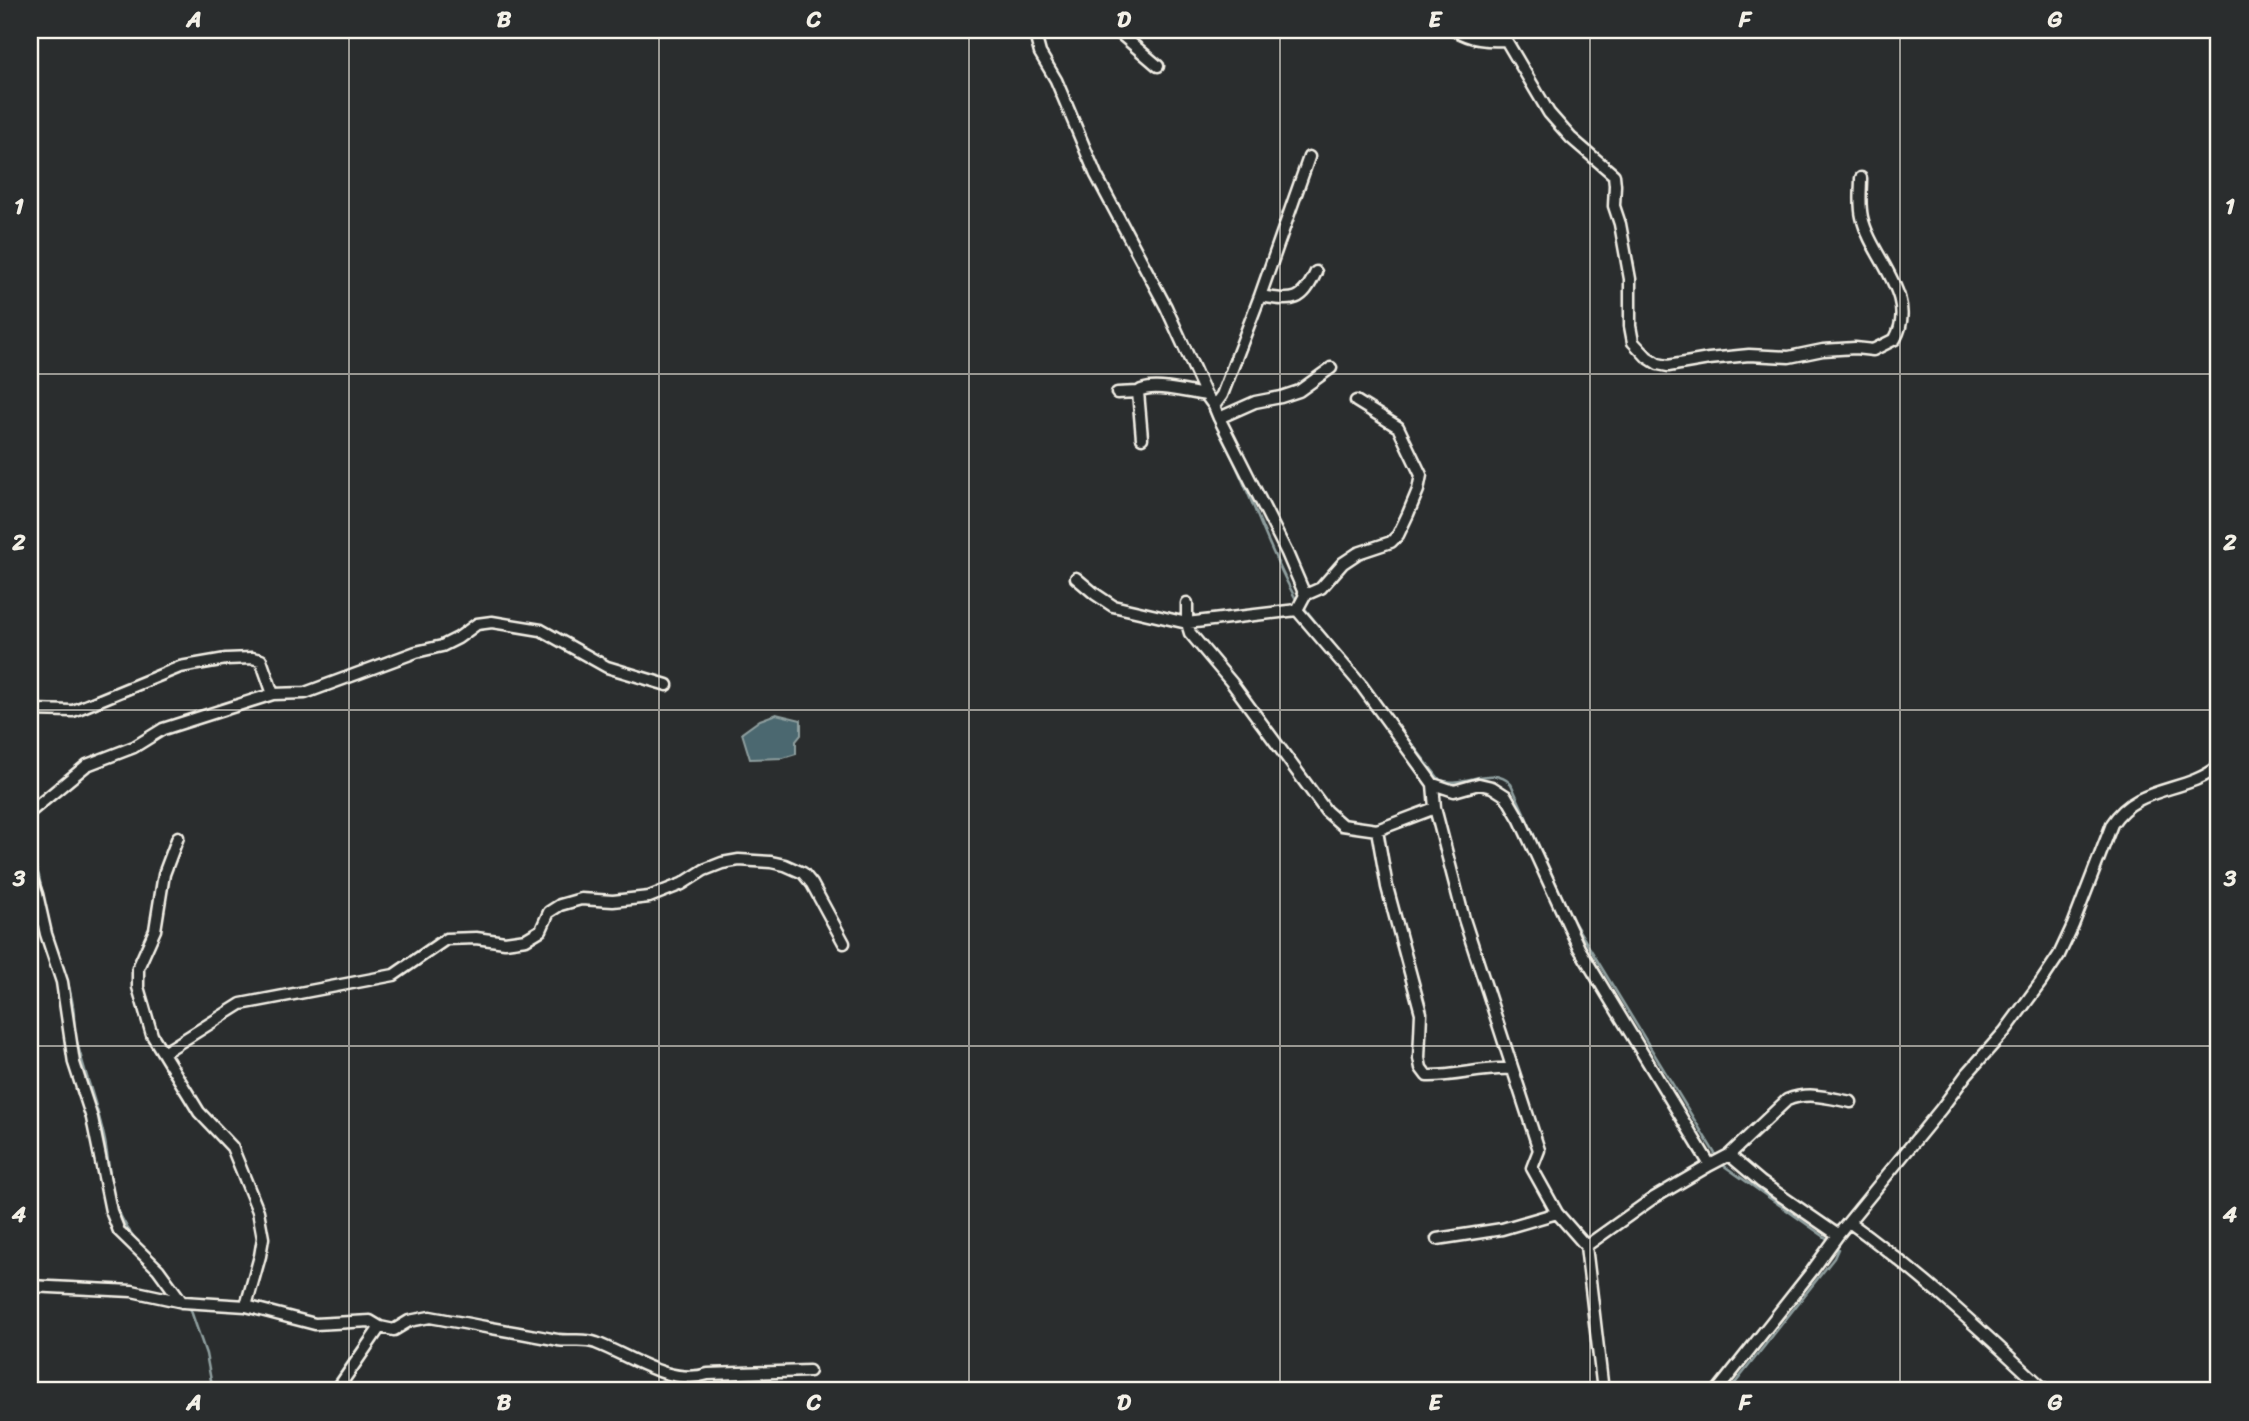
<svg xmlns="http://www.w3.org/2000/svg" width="2249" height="1421" font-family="Sriracha,sans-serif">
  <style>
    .water { fill: #4c686f; stroke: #8f9f9f; stroke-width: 2 }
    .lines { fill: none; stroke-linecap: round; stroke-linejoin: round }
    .stream { stroke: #8f9f9f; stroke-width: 2.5 }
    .minor-casing { stroke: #f4f1e8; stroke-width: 15 }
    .minor { stroke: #2a2d2e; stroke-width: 10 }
    .grid { fill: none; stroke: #f4f1e8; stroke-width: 2; stroke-opacity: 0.55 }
    .neatline { fill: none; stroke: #f4f1e8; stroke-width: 2.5 }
    .grid-label { font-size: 23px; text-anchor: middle; font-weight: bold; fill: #f4f1e8 }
  </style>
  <rect width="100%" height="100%" fill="#2a2d2e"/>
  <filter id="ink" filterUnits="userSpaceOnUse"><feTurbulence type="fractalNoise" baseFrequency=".0143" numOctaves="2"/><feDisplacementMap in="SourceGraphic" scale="14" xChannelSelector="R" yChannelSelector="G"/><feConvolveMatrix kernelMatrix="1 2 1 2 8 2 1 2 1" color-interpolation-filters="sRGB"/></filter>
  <g filter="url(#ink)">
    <path class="water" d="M776,714l25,6v15l-5,6v13l-13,4 -33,1 -8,-26 18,-13z"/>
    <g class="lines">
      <path class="stream" d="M1209,410c8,21 19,38 28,58 20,44 36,91 60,133
        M1302,605l55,68
        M1376,698l64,82c24,8 52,-16 71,4l61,135 145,238
        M30,849l9,27 6,34
        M50,930c9,25 19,50 23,76 2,11 0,21 3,32 8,34 22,68 29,103 8,46 4,70 38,107
        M1720,1163l109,77
        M189,1305l17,49 7,37
        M328,1391l43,-62
        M1729,1391l105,-133 4,-9 -4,-5"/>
      <defs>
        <path id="minor" d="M1040,30l-3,12 3,11 16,27 40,95 70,132 40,88 8,11 5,12 36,-16 26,-5 18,-6 32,-23
          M1116,30l42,36
          M1455,30c17,10 31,11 51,10l43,73 22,25 43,37 1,10 -1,21 6,18 10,55v47l3,16 14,15 11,7 10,2 41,-7 40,-4 40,2 34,-7 32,-2 18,2 22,-11c24,-43 -24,-81 -33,-122 -3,-13 -1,-27 -1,-39
          M1260,296c33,5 41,8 56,-24
          M1117,393l21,-1
          M1214,406l8,-11 38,-99 49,-139
          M1219,418l68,135 18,42
          M1142,438l-4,-46c14,-10 51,1 68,3
          M1076,578l19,16 18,12 74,17 110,-13
          M1187,603v20l3,10 42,50 94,128 16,14 35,5 58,-22
          M1297,610l64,75 72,99 2,24 29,111 75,231 -7,18 25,45 29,33 17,145
          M1297,610l8,-15 16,-7 22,-25 15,-10 33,-11 7,-7 10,-21 10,-24 3,-15 -23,-48 -42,-26
          M30,710l43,1 107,-44 46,-8 26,-1 9,2 12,34
          M1433,784l21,7 25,-7 13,3 14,9 14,24 59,128 131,217 19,-10 32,27 77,53
          M30,812l57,-47 47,-18 29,-18 110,-35 32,-1 111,-41 26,-6 16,-8 19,-14 15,-2 49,8 66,37 60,18
          M1377,830l10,57 34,126 -2,45 2,10 6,8c29,1 56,-9 85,-7
          M178,837l-14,37 -9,56 -17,38v19l14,48 47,77 33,35 26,64 5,27 -3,18 -14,50
          M30,873l7,21 9,40 16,48 12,81 18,55 19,93 8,20 39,38 24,33
          M163,1053l78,-49 153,-29 52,-36 30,-1 29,4 21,-3 15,-9 8,-18 11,-7 21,-6 32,2 36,-4 33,-13 22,-14 18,-7 17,-3 32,2 14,3 18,8 9,11 32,59
          M1729,1155l58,-55c22,-9 42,-2 64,2
          M1849,1222c71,51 133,109 197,169
          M1437,1239l65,-10 55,-16
          M1586,1246l66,-47 58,-34
          M30,1286l102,5 51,11 63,4 69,18 55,-3 10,6 14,3 15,-9 21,-4c43,8 86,15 128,23 12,2 26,-2 38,3 34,13 74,43 112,31l101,-3
          M336,1391l44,-64
          M1717,1391l95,-120 26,-36 103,-126 25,-34 39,-44 36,-49 18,-27 14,-30 39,-101c26,-40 73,-30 107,-58"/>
      </defs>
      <use href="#minor" class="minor-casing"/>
      <use href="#minor" class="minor"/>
    </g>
  </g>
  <path class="grid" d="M349,30v1361M659,30v1361M969,30v1361M1280,30v1361M1590,30v1361M1900,30v1361M30,374h2189M30,710h2189M30,1046h2189"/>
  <rect width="2249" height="1421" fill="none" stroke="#2a2d2e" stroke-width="77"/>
  <rect x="38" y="38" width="2172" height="1344" class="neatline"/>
  <g class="grid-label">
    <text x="194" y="27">A</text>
    <text x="504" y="27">B</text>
    <text x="814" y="27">C</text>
    <text x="1124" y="27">D</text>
    <text x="1435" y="27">E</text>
    <text x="1745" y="27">F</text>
    <text x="2055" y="27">G</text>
    <text x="19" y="214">1</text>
    <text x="2230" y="214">1</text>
    <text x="19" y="550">2</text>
    <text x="2230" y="550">2</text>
    <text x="19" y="886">3</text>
    <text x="2230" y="886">3</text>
    <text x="19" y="1222">4</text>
    <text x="2230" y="1222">4</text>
    <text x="194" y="1410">A</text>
    <text x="504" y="1410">B</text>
    <text x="814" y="1410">C</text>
    <text x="1124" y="1410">D</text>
    <text x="1435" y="1410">E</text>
    <text x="1745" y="1410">F</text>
    <text x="2055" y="1410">G</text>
  </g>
</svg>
